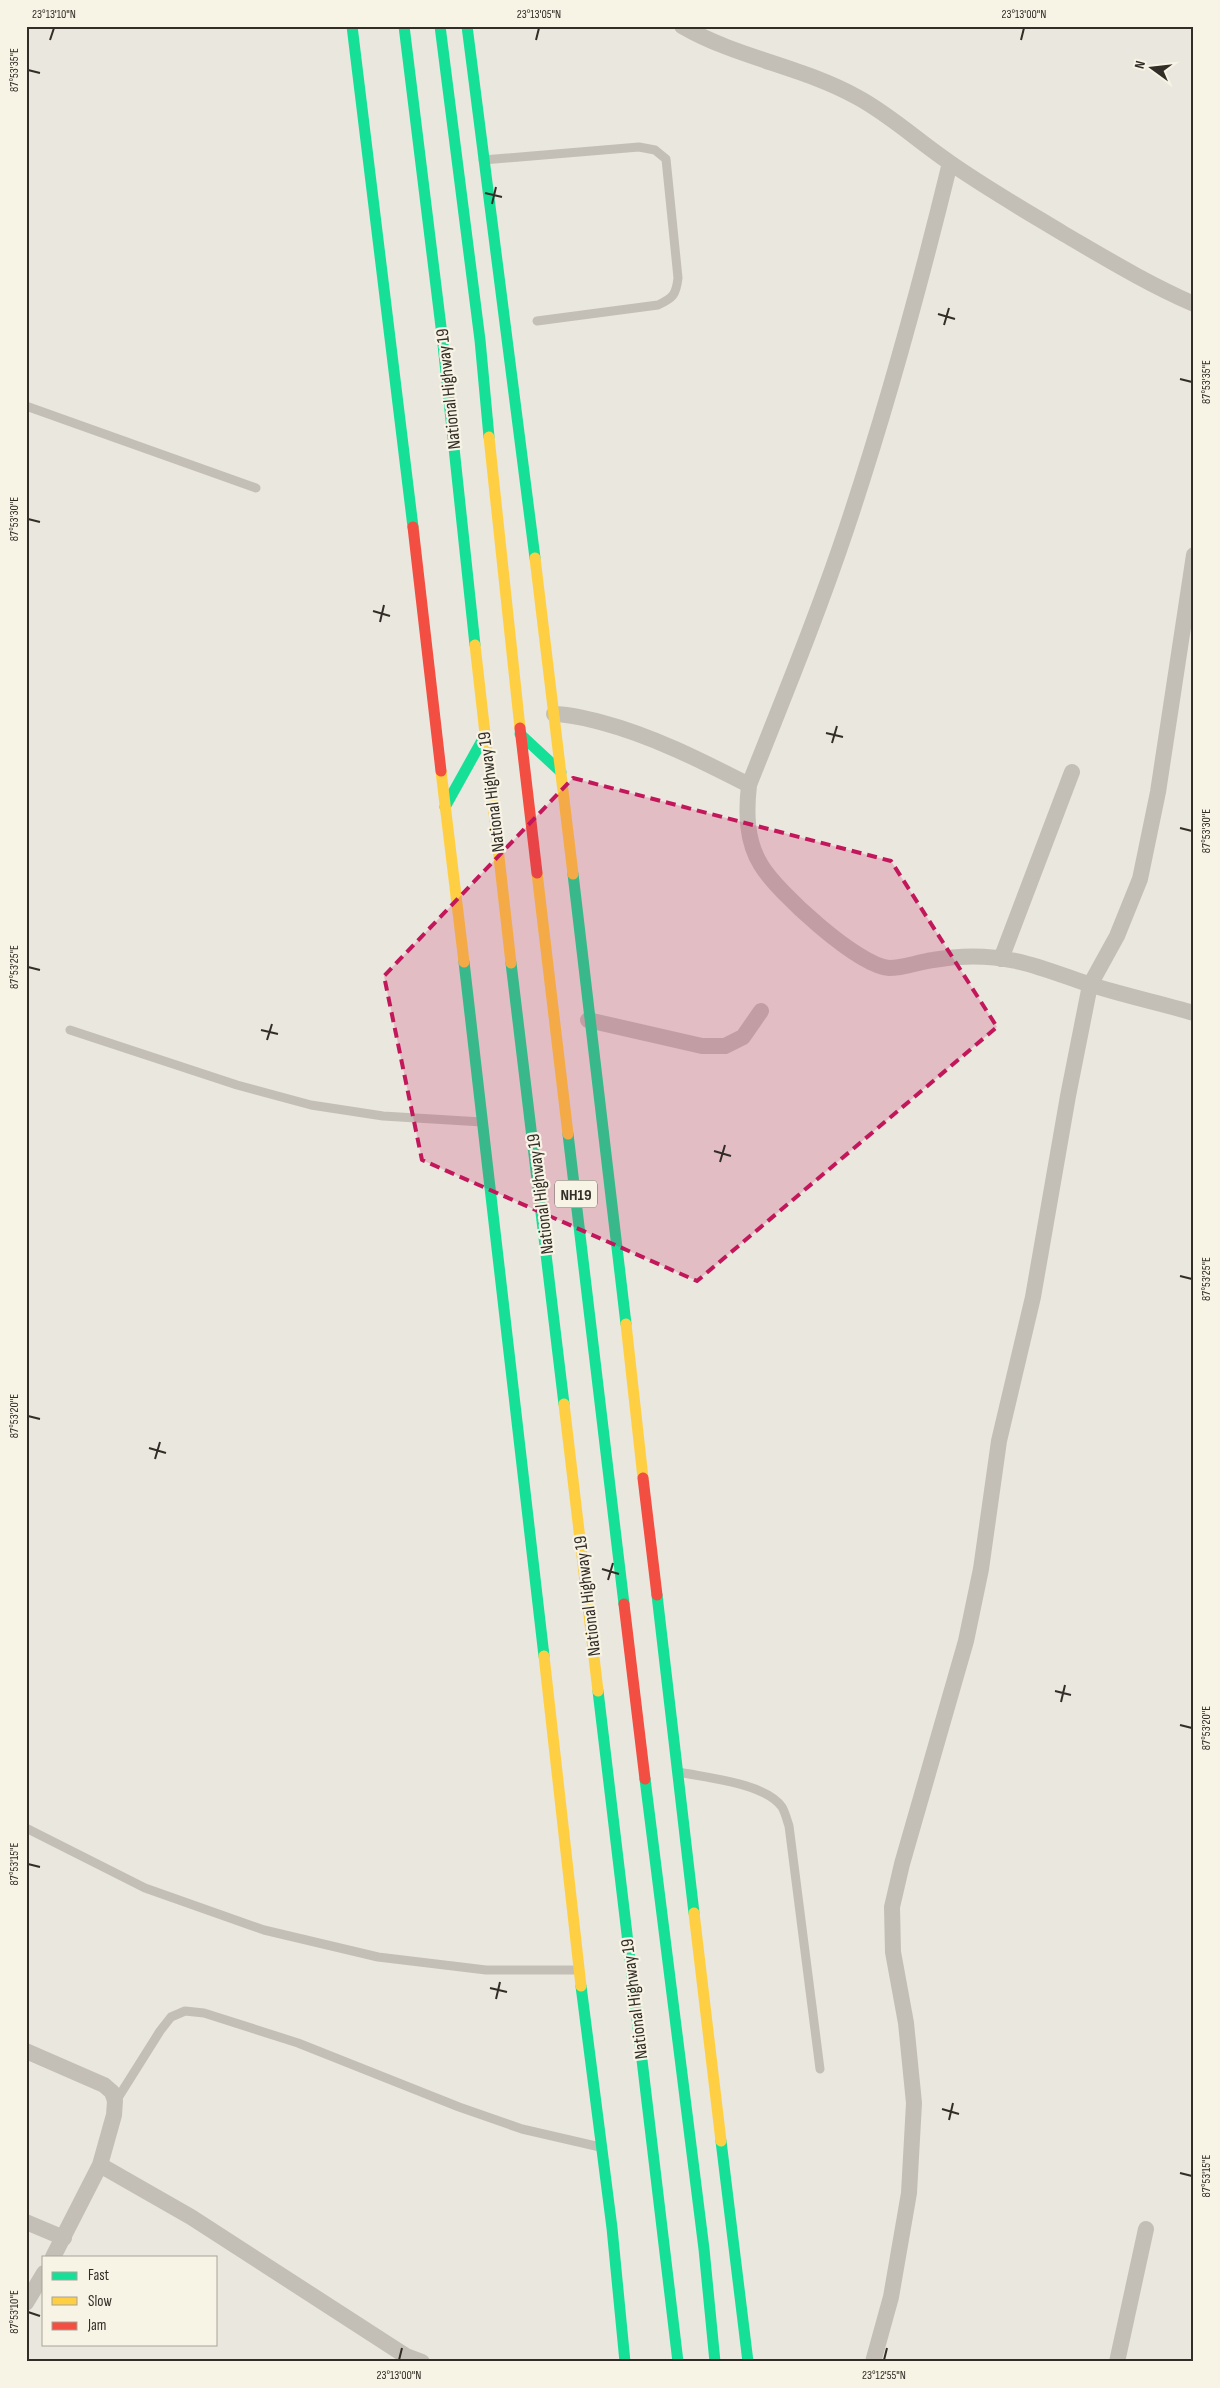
<svg xmlns="http://www.w3.org/2000/svg" width="1220" height="2388" font-family="'Sofia Sans Condensed',sans-serif">
  <style>
    .lines { fill: none; stroke-linecap: round; stroke-linejoin: round }
    .lane { stroke: #c3bfb7; stroke-width: 9 }
    .street { stroke: #c3bfb7; stroke-width: 16 }
    .fast { stroke: #16e098; stroke-width: 11 }
    .slow { stroke: #ffcf43; stroke-width: 11 }
    .jam { stroke: #f24e42; stroke-width: 11 }
    .marked { fill: #c2185b; fill-opacity: 0.2; stroke: #c2185b; stroke-width: 4; stroke-dasharray: 10 6; stroke-linejoin: round }
    .ticks { fill: none; stroke: #322d26; stroke-width: 2 }
    .labels { text-anchor: middle; stroke-width: 4.5; stroke-linejoin: round; paint-order: stroke }
    .shield { fill: #f7f3e5; stroke: #6d685f; stroke-width: 1 }
    .shield-label { font-size: 16px; font-weight: bold; fill: #322d26 }
    .street-label { font-size: 18px; fill: #322d26; stroke: #f7f3e5 }
    .neatline { fill: none; stroke: #322d26; stroke-width: 2 }
    .ticks-label { font-size: 12px; text-anchor: middle; fill: #322d26 }
  </style>
  <rect width="100%" height="100%" fill="#eae7de"/>
  <g class="lines">
    <path class="lane" d="M483,160l156,-13 16,3 11,9 12,119c-2,17 -5,20 -20,27l-121,16
      M26,406l230,82
      M70,1030l167,55 74,20 72,11 99,6
      M679,1772c28,6 86,11 103,35 3,5 5,13 7,19l31,243
      M26,1828l119,60 119,42 114,27 108,13h93
      M116,2101l44,-70 11,-14 14,-6 19,2 94,30 161,64 63,22 78,18"/>
    <path class="street" d="M682,26c55,32 119,40 175,71 32,17 61,44 92,65 37,26 77,49 115,72 43,25 84,50 130,70
      M950,163c-30,123 -63,244 -103,364 -29,87 -64,172 -98,258 -3,27 -3,56 12,80 16,27 97,101 128,103 15,0 29,-6 44,-8 28,-5 55,-5 83,1 24,5 48,15 72,23 35,11 71,19 106,29
      M554,714c16,0 30,4 46,8 53,14 100,38 149,63
      M1001,959l71,-187
      M588,1020l114,26h23l18,-9 18,-26
      M26,2051l78,34 8,7 3,9 -1,14 -14,50 -47,92
      M100,2165l91,52 215,139 16,6
      M26,2222l38,16
      M26,2303l18,-30
      M873,2362l18,-65 18,-104 5,-90 -8,-80 -13,-71 -1,-45 10,-43 64,-223 15,-72 18,-128 34,-144 35,-201 22,-111 27,-49 23,-57 18,-87 36,-237
      M1117,2362l29,-133"/>
    <path class="fast" d="M352,26l61,501
      M404,26l38,309 33,310
      M440,26l40,314 9,97
      M467,26l68,532
      M520,734l41,38
      M445,807l39,-70
      M573,874l53,450
      M464,962l80,694
      M511,963l53,441
      M568,1134l56,470
      M657,1595l37,318
      M598,1691l80,671
      M645,1779l59,470 11,113
      M581,1986l31,242 13,134
      M721,2141l27,221"/>
    <path class="slow" d="M489,437l31,291
      M535,558l38,316
      M475,645l36,318
      M441,771l23,191
      M537,873l31,261
      M626,1324l17,154
      M564,1404l34,287
      M544,1656l37,330
      M694,1913l27,228"/>
    <path class="jam" d="M413,527l28,244
      M520,728l17,145
      M643,1478l14,117
      M624,1604l21,175"/>
  </g>
  <path class="marked" d="M573,778l318,83 106,166 -300,254 -275,-121 -38,-184z"/>
  <path class="ticks" d="M50,40l4,-12M536,40l3,-12M1021,40l3,-12M28,70l12,3M485,193l17,4M492,204l4,-17M938,314l17,5M944,325l5,-17M1180,379l12,3M28,519l12,3M373,611l17,5M380,622l4,-17M826,733l17,4M832,743l5,-17M1180,828l12,3M28,967l12,3M261,1030l17,4M267,1040l5,-16M714,1151l17,5M720,1162l5,-17M1180,1276l12,3M28,1416l12,3M149,1448l17,5M155,1459l5,-17M602,1569l17,5M608,1580l5,-17M1055,1691l16,4M1061,1702l4,-17M1180,1725l12,3M28,1864l12,3M490,1988l17,4M496,1999l4,-17M942,2109l17,5M949,2120l4,-17M1180,2173l12,3M28,2312l12,4M399,2360l3,-12M884,2360l3,-12"/>
  <g class="labels">
    <rect class="shield" x="555" y="1180.5" width="42" height="27" rx="4"/>
    <g class="shield-label">
      <text x="576" y="1200">NH19</text>
    </g>
    <g class="street-label">
      <text transform="translate(448 389) rotate(-96)" y="6">National Highway 19</text>
      <text transform="translate(491 792) rotate(-97)" y="6">National Highway 19</text>
      <text transform="translate(540 1194) rotate(-97)" y="6">National Highway 19</text>
      <text transform="translate(587 1596) rotate(-97)" y="6">National Highway 19</text>
      <text transform="translate(634 1999) rotate(-97)" y="6">National Highway 19</text>
    </g>
  </g>
  <rect width="1220" height="2388" fill="none" stroke="#f7f3e5" stroke-width="55"/>
  <rect x="42" y="2256" width="175" height="90" fill="#f7f3e5" stroke="#a8a499"/>
  <rect x="52" y="2272" width="25" height="8" fill="#16e098" stroke="#a8a499"/>
  <text x="88" y="2280" font-size="15" fill="#322d26">Fast</text>
  <rect x="52" y="2297" width="25" height="8" fill="#ffcf43" stroke="#a8a499"/>
  <text x="88" y="2306" font-size="15" fill="#322d26">Slow</text>
  <rect x="52" y="2322" width="25" height="8" fill="#f24e42" stroke="#a8a499"/>
  <text x="88" y="2330" font-size="15" fill="#322d26">Jam</text>
  <g transform="translate(1152 68) rotate(285)" stroke="#f7f3e5" stroke-width="4" paint-order="stroke">
  <path d="M0-4L9 19L0 12L-9 19Z" fill="#322d26"/>
  <text y="-8" font-size="14" font-weight="bold" text-anchor="middle" fill="#322d26">N</text>
  </g>
  <rect x="28" y="28" width="1164" height="2332" class="neatline"/>
  <g class="ticks-label">
    <text x="54" y="18">23°13'10"N</text>
    <text x="539" y="18">23°13'05"N</text>
    <text x="1024" y="18">23°13'00"N</text>
    <text transform="translate(14 70) rotate(-90)" y="4">87°53'35"E</text>
    <text transform="translate(1206 382) rotate(-90)" y="4">87°53'35"E</text>
    <text transform="translate(14 519) rotate(-90)" y="4">87°53'30"E</text>
    <text transform="translate(1206 831) rotate(-90)" y="4">87°53'30"E</text>
    <text transform="translate(14 967) rotate(-90)" y="4">87°53'25"E</text>
    <text transform="translate(1206 1279) rotate(-90)" y="4">87°53'25"E</text>
    <text transform="translate(14 1416) rotate(-90)" y="4">87°53'20"E</text>
    <text transform="translate(1206 1728) rotate(-90)" y="4">87°53'20"E</text>
    <text transform="translate(14 1864) rotate(-90)" y="4">87°53'15"E</text>
    <text transform="translate(1206 2176) rotate(-90)" y="4">87°53'15"E</text>
    <text transform="translate(14 2312) rotate(-90)" y="4">87°53'10"E</text>
    <text x="399" y="2379">23°13'00"N</text>
    <text x="884" y="2379">23°12'55"N</text>
  </g>
</svg>
